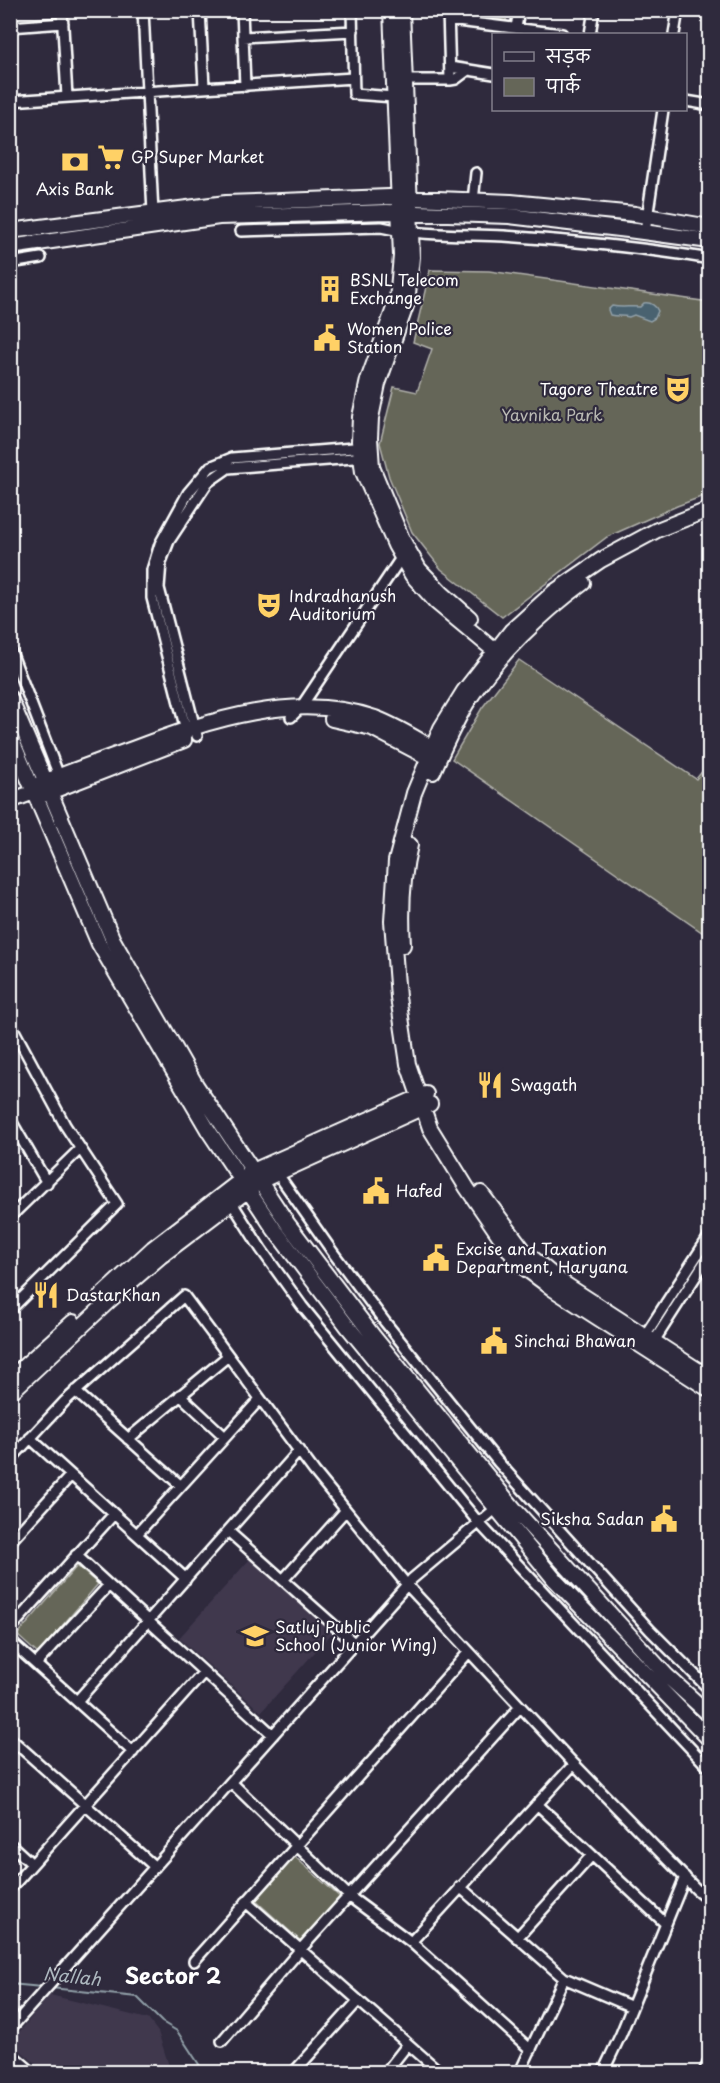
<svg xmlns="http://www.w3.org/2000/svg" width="720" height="2083" font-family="'Playpen Sans','Playpen Sans Deva',sans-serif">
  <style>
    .built { fill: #40384e }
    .green { fill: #656658; stroke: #b2b2ac; stroke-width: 1.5 }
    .water { fill: #496270; stroke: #92a1a9; stroke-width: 1.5 }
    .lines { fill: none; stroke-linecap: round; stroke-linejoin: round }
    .stream { stroke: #92a1a9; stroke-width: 2 }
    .street-casing { stroke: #fff; stroke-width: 14 }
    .secondary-casing { stroke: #fff; stroke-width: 18 }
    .street { stroke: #2f2a3d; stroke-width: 9 }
    .secondary { stroke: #2f2a3d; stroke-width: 14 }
    .labels { text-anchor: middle; stroke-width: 4.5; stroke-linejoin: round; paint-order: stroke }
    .poi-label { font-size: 16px; fill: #fff; stroke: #2f2a3d; text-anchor: start }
    .park-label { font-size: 16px; fill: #babab4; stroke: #2f2a3d }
    .water-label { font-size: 18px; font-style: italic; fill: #adb8bf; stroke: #2f2a3d }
    .district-label { font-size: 22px; font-weight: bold; fill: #fff; stroke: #2f2a3d }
  </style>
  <rect width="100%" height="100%" fill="#2f2a3d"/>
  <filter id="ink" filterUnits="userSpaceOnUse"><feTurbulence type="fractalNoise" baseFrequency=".0167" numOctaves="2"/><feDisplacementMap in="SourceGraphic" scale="12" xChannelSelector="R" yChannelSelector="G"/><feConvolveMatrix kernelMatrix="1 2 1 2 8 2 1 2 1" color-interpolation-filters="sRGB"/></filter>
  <g filter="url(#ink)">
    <path class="built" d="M250,1559l82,74 -71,79 -82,-74z
      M50,1995l98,24 10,13 13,40h-126l-34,-30z"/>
    <path class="green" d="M455,11v-1l52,1 -1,10 -50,-7z
      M430,270l59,1 220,31v192l-32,12 -70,31 -105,80 -61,-48 -29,-37 -23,-55 -9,-34 14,-56 23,5 15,-43 -19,-7z
      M519,660l177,119 13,-16v174l-257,-178 30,-51z
      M77,1566l21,18 -60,70 -21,-19z
      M294,1856l49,44 -39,44 -49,-44z"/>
    <path class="water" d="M644,303c7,-1 11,2 14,8l-3,7 -5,3 -16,-6 -5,2c-7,-2 -12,0 -19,-2l-2,-5 4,-4c9,2 18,0 28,1z"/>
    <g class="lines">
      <path class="stream" d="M10,1984l32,3
        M51,1988l86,9 25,25 15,9 27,41"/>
      <defs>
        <path id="street" d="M62,10l5,87
          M143,10l10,203
          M200,10l4,77
          M242,10l3,76
          M352,10l2,84 40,3
          M448,10l2,70
          M449,20l113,14
          M10,27l53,-4
          M516,28l3,-18
          M590,34l4,-24
          M674,34l4,-24
          M243,37l110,-6
          M450,67l44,7
          M405,80h45l6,-1 12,-9
          M10,101l343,-23
          M686,101l24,4
          M473,201l3,-28
          M241,231l140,-4c40,9 82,7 123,9 69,5 138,11 206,23
          M645,232l18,-122
          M10,263l31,-5
          M10,649l49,127
          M291,717l10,-10 102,-152
          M187,734l-35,-136v-28l8,-26 28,-51 22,-26 22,-9 133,-11
          M197,736l-38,-148 2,-26 8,-21 39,-59 20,-14 138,-11
          M10,1023l55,102 52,79 -107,106
          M10,1119l37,64
          M275,1170l59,84 51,68 113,140 152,168 60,60
          M232,1203l29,46 41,57 176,216 232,247
          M10,1217l70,-68
          M642,1340l68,-105
          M651,1346l59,-92
          M75,1391l106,95
          M180,1395l45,42
          M30,1438l156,141
          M128,1439l100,-83
          M10,1460l55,-59 119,-105 130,175 93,114 167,179 123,126 13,10
          M228,1531l127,113
          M137,1534l123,-135
          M10,1542l61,-67
          M76,1555l197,180
          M283,1580l63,-70
          M10,1629l104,-115
          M10,1641l123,111
          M36,1664l73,-79
          M77,1701l222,-250
          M10,1738l145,129
          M231,1782l119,115 61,45 120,108
          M537,1804l129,120
          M10,1844l22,20
          M460,1887l104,91 68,29
          M10,1889l194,-217
          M246,1902l194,170
          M517,1938l75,-83
          M411,1942l163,-178
          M194,1961l275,-309
          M10,2029l402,-450 88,-74
          M222,2041l78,-91 220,-243
          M10,2053l22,19
          M294,2072l64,-71
          M386,2072l22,-28
          M520,2072l44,-94
          M603,2072l18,-38 64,-157
          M704,2072l6,-13"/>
        <path id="secondary" d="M391,10l10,246 -4,44 -29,80 -8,37 -1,24 4,31 32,73 17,30 24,27 65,54
          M402,10l10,247 -5,46 -29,81 -7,34 -1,20 2,29 30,72 17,30 24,25 27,24
          M10,231l216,-28 163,-6 122,5 124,12 75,13
          M10,247l209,-30 168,-5 122,4 119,14 82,11
          M710,509l-53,21 -56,30 -47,32 -43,39 -47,60 -23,37 -27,65 -18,68 -4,60 6,76 10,67 22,64 37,60 51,75 35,26 157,101
          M10,698l103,242 83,145 92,139 86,113 142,174 151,165 43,39
          M332,719l40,9 63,33
          M10,736l89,208 109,186 66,99 74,98 207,253 155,160
          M433,772c11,-25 22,-51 37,-74 28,-43 72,-85 113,-115
          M36,785c33,-13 66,-25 99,-37 75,-28 160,-57 240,-30 22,8 44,22 64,34
          M42,795l142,-55
          M10,801l24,-9
          M403,945c-2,-33 -1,-68 7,-100
          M481,1193l44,59 35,29 150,97
          M100,1297l53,-49 100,-77 173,-77
          M10,1379l63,-57
          M10,1393l100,-93 51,-44 99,-75 170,-77"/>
      </defs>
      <use href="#street" class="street-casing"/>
      <use href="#secondary" class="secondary-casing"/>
      <use href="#street" class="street"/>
      <use href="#secondary" class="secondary"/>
    </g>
  </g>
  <defs>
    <symbol id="supermarket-bare" viewBox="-9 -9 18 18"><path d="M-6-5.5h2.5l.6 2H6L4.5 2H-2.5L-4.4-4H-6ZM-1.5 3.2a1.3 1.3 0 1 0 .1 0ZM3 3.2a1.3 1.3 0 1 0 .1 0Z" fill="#ffd166" stroke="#2f2a3d" stroke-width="2.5" paint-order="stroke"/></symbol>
    <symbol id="bank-bare" viewBox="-9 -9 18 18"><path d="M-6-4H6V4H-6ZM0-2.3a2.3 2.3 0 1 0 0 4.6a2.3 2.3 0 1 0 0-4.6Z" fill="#ffd166" stroke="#2f2a3d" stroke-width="2.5" paint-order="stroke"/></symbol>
    <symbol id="building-bare" viewBox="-9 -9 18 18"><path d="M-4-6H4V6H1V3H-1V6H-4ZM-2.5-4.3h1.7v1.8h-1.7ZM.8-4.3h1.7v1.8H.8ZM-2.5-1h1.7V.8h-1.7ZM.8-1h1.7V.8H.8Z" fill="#ffd166" stroke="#2f2a3d" stroke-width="2.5" paint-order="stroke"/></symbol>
    <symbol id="civic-bare" viewBox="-9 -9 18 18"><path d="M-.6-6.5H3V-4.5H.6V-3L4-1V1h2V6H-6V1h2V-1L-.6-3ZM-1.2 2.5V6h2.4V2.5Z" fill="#ffd166" stroke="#2f2a3d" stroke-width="2.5" paint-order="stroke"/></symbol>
    <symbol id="theatre-bare" viewBox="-9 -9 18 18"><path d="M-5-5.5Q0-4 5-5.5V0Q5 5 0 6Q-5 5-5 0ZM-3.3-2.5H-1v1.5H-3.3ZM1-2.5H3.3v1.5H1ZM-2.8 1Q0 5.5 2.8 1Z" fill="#ffd166" stroke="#2f2a3d" stroke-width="2.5" paint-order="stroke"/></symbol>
    <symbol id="restaurant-bare" viewBox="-9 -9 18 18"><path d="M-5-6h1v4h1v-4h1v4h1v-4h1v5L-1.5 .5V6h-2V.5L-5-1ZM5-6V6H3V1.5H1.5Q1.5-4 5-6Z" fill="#ffd166" stroke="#2f2a3d" stroke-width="2.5" paint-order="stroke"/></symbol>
    <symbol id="school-bare" viewBox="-9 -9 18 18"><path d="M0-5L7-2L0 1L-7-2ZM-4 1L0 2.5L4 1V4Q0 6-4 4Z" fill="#ffd166" stroke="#2f2a3d" stroke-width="2.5" paint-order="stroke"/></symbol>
  </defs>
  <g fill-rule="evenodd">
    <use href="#supermarket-bare" x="92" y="138" width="38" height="38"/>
    <use href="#bank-bare" x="56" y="143" width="38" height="38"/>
    <use href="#building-bare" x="311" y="270" width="38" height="38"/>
    <use href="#civic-bare" x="308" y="319" width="38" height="38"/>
    <use href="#theatre-bare" x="659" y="370" width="38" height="38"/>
    <use href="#theatre-bare" x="250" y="586" width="38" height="38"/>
    <use href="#restaurant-bare" x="471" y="1066" width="38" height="38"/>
    <use href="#civic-bare" x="357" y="1172" width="38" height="38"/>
    <use href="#civic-bare" x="417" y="1239" width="38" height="38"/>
    <use href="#restaurant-bare" x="27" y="1276" width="38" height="38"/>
    <use href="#civic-bare" x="475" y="1322" width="38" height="38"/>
    <use href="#civic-bare" x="645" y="1500" width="38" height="38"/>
    <use href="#school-bare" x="236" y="1617" width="38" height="38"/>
  </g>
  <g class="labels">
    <g class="poi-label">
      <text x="131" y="163">GP Super Market</text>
      <text x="75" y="195" text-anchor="middle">Axis Bank</text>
      <text x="350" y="286">BSNL Telecom<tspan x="350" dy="18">Exchange</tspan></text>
      <text x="347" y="335">Women Police<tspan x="347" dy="18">Station</tspan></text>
      <text x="658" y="395" text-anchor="end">Tagore Theatre</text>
      <text x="289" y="602">Indradhanush<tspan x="289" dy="18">Auditorium</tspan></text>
      <text x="510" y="1091">Swagath</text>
      <text x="396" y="1197">Hafed</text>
      <text x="456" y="1255">Excise and Taxation<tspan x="456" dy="18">Department, Haryana</tspan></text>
      <text x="66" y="1301">DastarKhan</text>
      <text x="514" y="1347">Sinchai Bhawan</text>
      <text x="644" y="1525" text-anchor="end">Siksha Sadan</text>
      <text x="275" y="1633">Satluj Public<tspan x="275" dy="18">School (Junior Wing)</tspan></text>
    </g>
    <g class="park-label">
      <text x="552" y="421">Yavnika Park</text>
    </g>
    <g class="water-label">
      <text transform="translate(72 1977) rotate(6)" y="6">Nallah</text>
    </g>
    <g class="district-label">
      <text x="173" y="1984">Sector 2</text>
    </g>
  </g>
  <rect width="720" height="2083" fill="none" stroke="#2f2a3d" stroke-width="36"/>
  <rect x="18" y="18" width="684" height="2047" fill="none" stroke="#fff" stroke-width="2" filter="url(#ink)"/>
  <rect x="492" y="33" width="195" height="78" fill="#2f2a3d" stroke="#827f8b" stroke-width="1.5"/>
  <rect x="504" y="52" width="30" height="9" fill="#2f2a3d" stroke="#827f8b" stroke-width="1.5"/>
  <text x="546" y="63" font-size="18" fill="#ffffff">सड़क</text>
  <rect x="504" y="78" width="30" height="18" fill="#656658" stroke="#827f8b" stroke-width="1.5"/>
  <text x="546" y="93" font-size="18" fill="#ffffff">पार्क</text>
</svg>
